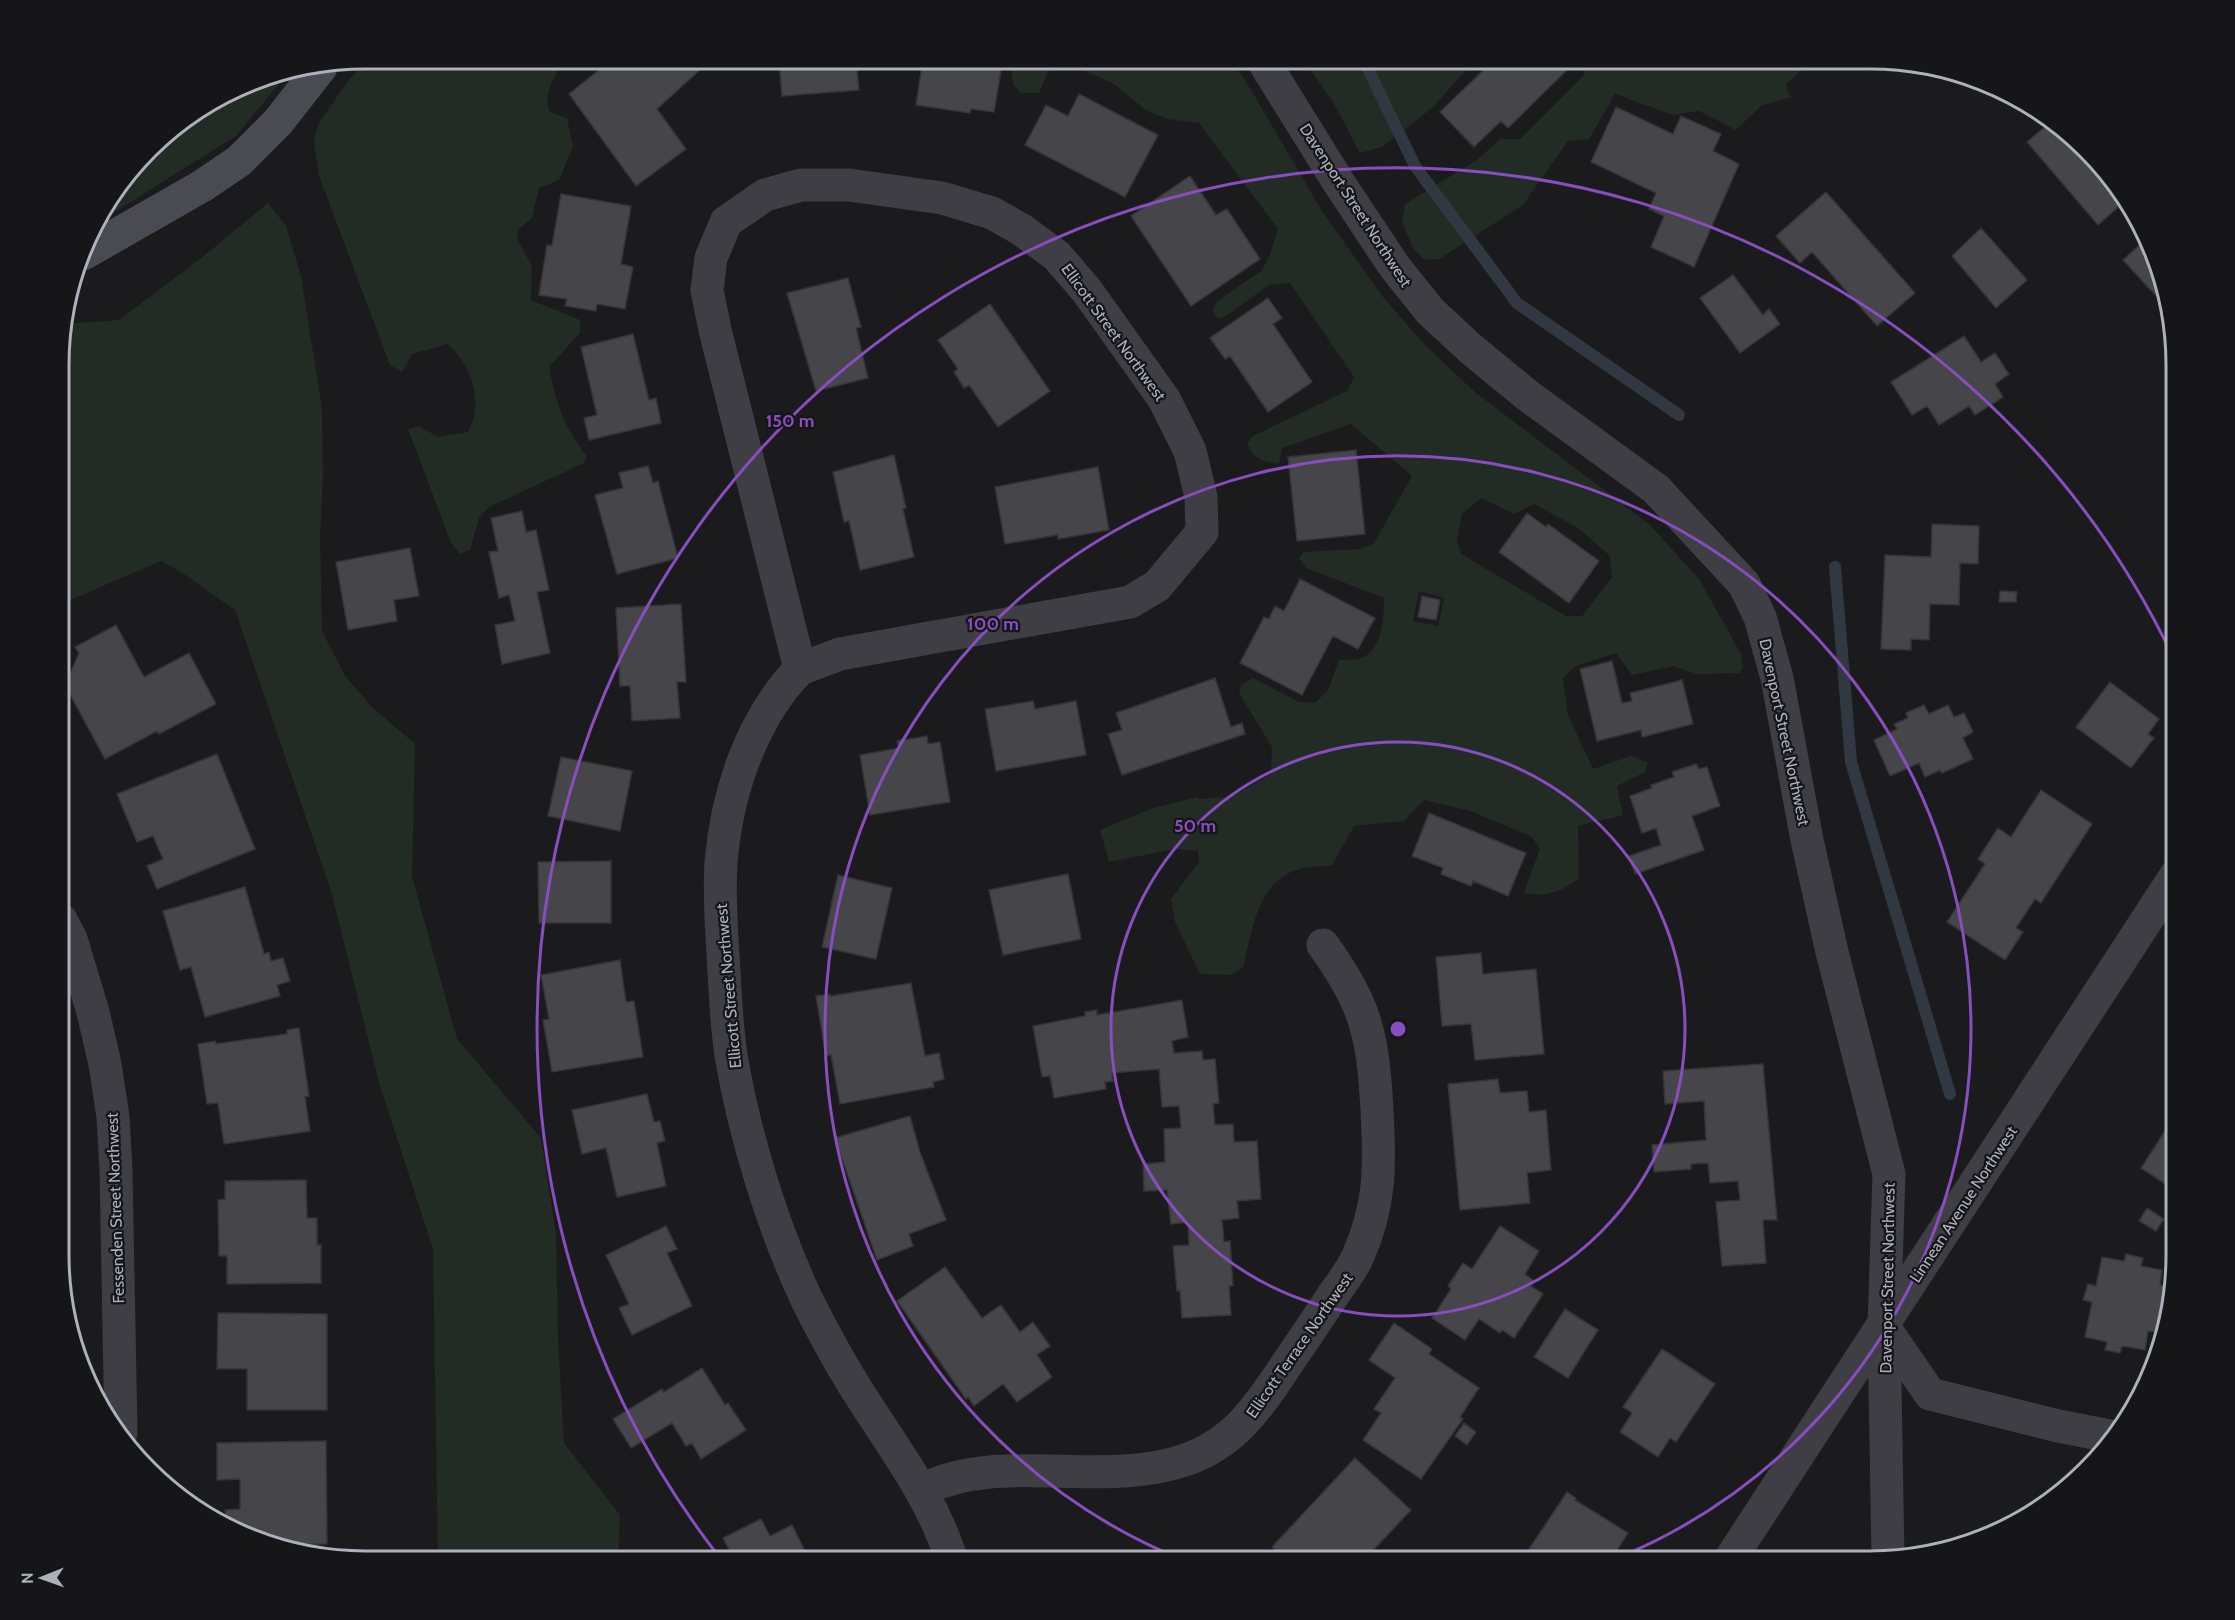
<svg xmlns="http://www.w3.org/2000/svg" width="2235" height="1620" font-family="Cabin,sans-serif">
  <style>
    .green { fill: #222b24; fill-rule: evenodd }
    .water { fill: #313841 }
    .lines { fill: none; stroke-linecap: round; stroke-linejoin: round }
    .stream { stroke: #313841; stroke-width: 12 }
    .building { fill: #45454a; stroke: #353539; stroke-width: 1.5 }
    .street { stroke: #3e3e44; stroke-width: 33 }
    .secondary { stroke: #4a4b52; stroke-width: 33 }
    .ring { fill: none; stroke: #884dbe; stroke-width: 3 }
    .labels { text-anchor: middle; stroke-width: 4.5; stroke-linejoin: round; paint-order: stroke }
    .street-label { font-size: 16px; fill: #aeb0bc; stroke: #161518 }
    .rim { fill: none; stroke: #aeb0bc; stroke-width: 3 }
    .centre { fill: #884dbe; stroke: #161518; stroke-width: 3 }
    .ring-label { font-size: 18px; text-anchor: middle; font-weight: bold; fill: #884dbe; stroke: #161518; stroke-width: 4.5; stroke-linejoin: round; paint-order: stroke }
  </style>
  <rect width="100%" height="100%" fill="#1b1b1d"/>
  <path class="green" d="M368,59h198c-10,16 -24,33 -16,53l17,6 6,29 -14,33 -20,8 -7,30 -14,12 -1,9 15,27 -1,34 49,20v13l-31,34c7,35 15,61 38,89l-3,7 -95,44 -10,11 -9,32 -10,4 -9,-11 -43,-114 11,-3 19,11 30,-5c3,-7 7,-16 7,-23 2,-25 -9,-48 -27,-65l-36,10 -10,18 -12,-7 -71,-189 -5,-34 4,-18 30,-43z
    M1010,59h219l15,19 78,133 61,86 42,48 51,48 173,131 50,55 42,75 2,14 -4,5 -42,1 -23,-8 -42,9 -16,-22 -40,13 -13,12 5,37 25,54 38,-13 17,7 -3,9 -28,14 6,29 -45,11 1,52c-16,13 -35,21 -55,14l16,-43 -8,-12 -61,-26 -47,-11 -20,21 -50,5 -22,39c-10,2 -22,1 -32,4 -43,11 -48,63 -57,99l-13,7 -30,-1 -25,-52 -4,-23 28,-37 -1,-11 -23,-2 -66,13 -9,-32 50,-21 47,-12 2,2 32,-2 40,-23 1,-27 -33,-54 2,-8 12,-7 46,24 16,1 13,-13 11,-30c6,0 15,0 20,-1 24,-8 25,-41 25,-61l-78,-30 -7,-10 5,-6 56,-3 14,-6 38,-67 -61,-52 -69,24 -3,15c-15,0 -26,-5 -32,-19l6,-8 94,-45 7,-14 -64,-94 -21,2 -43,31 -8,3 -5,-8 2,-8 46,-32 8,-14 9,-28 -79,-106 -31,-4 -21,-8 -33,-27 -37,-17 -19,-2 -10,7 -9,21h-18l-8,-9zM1481,498l33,16 20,-10 44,24 32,28 2,21 -30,39h-16l-105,-62 -4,-14 5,-26zM1419,591l25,7 -6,28 -25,-5z
    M1303,59h173l-44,49 -50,39 -22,6 -27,-51z
    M1579,59h260l-9,9 -14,-9 -9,6 -22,20 6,12 -30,9 -25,24 -37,-19 -26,4 -58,-21 -26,45 -21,2 -45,64 -84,54 -14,1 -11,-10 -12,-28 3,-18 72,-44 23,-21h20l64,-64v-11z
    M287,74l-51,62 -142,89 69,-90 85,-53z
    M268,203l18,23 15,50 21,132 1,68 -3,60 2,95 23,45 28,32 42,36 -3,132 45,163 84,99 15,95 2,106 6,104 56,72 -2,46h-180l-5,-312 -53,-163 -49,-195 -96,-281 -51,-36 -23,-13 -100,43 1,-280 57,-4 81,-61z"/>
  <path class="water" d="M213,103l-12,18 -58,39 20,-25z"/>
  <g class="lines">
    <path class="stream" d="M1363,59l52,107 102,137 162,112
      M1835,567l16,195 99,332"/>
  </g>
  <path class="building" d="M613,59h83l7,8 -46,42 29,40 -50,37 -67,-92z
    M779,59h77l3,31 -77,6z
    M923,59h80l-9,53 -23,-3 -1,4 -54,-8z
    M1495,59h61l11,11 -59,58 -7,-7 -27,26 -34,-35z
    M1079,94l79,41 -33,62 -100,-52 21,-40 22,11z
    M1616,107l57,27 8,-18 40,18 -8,17 26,13 -45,103 -43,-20 13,-31 -15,-7 7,-16 -65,-31z
    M2053,120l60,58 13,22 -28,25 -71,-83z
    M1190,176l26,39 11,-6 33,50 -69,47 -60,-90z
    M1826,192l89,101 -38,33 -65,-74 -12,11 -24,-27z
    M561,194l70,12 -10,58 12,3 -8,42 -28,-5 -1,7 -31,-5 2,-7 -28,-4 8,-50 5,1z
    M1981,228l46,52 -31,28 -44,-52z
    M2147,238l15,56 -4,4 -35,-38z
    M1733,275l30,40 6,-6 11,15 -40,29 -40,-55z
    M848,278l13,49 -5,1 12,50 -52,13 -29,-98z
    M1268,298l14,20 -9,6 39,58 -44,30 -38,-56 -5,3 -15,-21z
    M990,304l60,87 -52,36 -29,-42 -5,3 -10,-16 4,-3 -20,-29z
    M633,334l16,66 7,-2 5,25 -72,17 -5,-22 13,-3 -16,-68z
    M1964,336l17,26 14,-9 14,21 -14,10 8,13 -28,18 -6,-9 -30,19 -12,-19 -15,9 -21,-33z
    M1356,450l9,84 -68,7 -9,-84z
    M894,455l12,53 -3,1 11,48 -54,13 -11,-49 -5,1 -11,-50z
    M648,466l5,17 5,-2 20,77 -61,16 -22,-79 28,-7 -4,-15z
    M1098,467l11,63 -51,9v-4l-53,9 -10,-57z
    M522,511l4,21 10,-2 13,60 -12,2 13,61 -48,11 -7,-39 20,-4 -6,-26 -10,3 -10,-46 9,-1 -7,-33z
    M1527,513l19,14 2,-3 51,37 -30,42 -70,-51z
    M1932,524l47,2 -1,38 -18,-1 -1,42 -29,-1 -1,36 -18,-1v11l-30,-1 4,-94 46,2z
    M410,548l9,48 -25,4 3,21 -49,9 -12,-68z
    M1300,579l75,39 -17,31 -25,-13 -31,59 -62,-32 24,-46 5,2 6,-13 9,5z
    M2000,591l17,1 -1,10h-17z
    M1422,596l18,4 -4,20 -18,-3z
    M681,604l5,78h-9l3,36 -48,3 -2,-35h-10l-4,-78z
    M116,625l28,52 45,-24 27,51 -57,30 -2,-3 -52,28 -40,-74 14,-32 -4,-6z
    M1612,661l10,42 10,-2 -2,-8 52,-13 11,44 -51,13 -1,-7 -44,11 -17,-72z
    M1215,678l16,49 11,-4 3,11 -123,41 -14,-41 14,-4 -6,-17z
    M2110,682l49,37 -11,15 6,4 -23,30 -55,-41z
    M1033,701l2,8 41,-8 10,54 -90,16 -11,-62z
    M1924,705l5,9 19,-9 6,12 10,-4 9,19 -10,6 10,21 -31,14 -2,-3 -15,7 -6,-14 -29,13 -16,-36 23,-11 -3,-5 14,-6 -2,-5z
    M927,736l1,8 12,-2 10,60 -80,13 -10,-60 39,-7 -2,-7z
    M217,754l38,95 -98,40 -10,-23 16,-7 -10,-23 -16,6 -20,-48z
    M561,757l71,14 -12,60 -72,-15z
    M1696,764l3,5 8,-2 13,39 -28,10 12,34 -69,24 -6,-18 32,-11 -5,-17 -14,5 -12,-37 22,-8 -1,-3 23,-8 -2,-5z
    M2041,790l51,34 -51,79 -6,-4 -19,29 7,4 -18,28 -58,-38 38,-58 -7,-5 20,-31 13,9z
    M1429,813l97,40 -18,43 -35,-15 -2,5 -30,-12 2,-6 -31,-12z
    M611,861v62h-72l-1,-61z
    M1068,874l13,65 -78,16 -14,-65z
    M838,875l54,13 -16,71 -54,-12z
    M245,887l19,67 5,-2 2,9 12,-3 7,23 -13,4 3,11 -75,21 -14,-50 -11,3 -17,-59z
    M1481,953l2,21 53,-5 8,85 -69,6 -4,-36 -29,2 -6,-69z
    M620,960l6,42 8,-1 9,56 -91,15 -9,-52 6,-1 -8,-44z
    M911,983l14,73 14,-3 5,26 -11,3 1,5 -94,17 -9,-49 -5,1 -10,-60 14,-2v2z
    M1182,1000l6,37 -16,4 2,12 28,-2 1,9 12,-1 4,44 -6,1 2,21 18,-1 1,18 23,-1 4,58 -24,2 2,17 -17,2 2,22 6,-1 3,45h-4l2,29 -49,3 -2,-27h-3l-4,-45 16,-1 -1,-23 -17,2 -4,-34 -23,1 -1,-27 22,-2 -1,-33 17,-1 -2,-22 -17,1 -3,-38 -47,4 1,8 -8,1 1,7 -52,9 -4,-22 -8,1 -9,-51 52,-10v-4l12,-2v5z
    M299,1028l10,68 -4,1 5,34 -86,13 -6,-41 -11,1 -9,-60 17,-3 1,3 71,-10v-4z
    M1763,1064l14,156h-14l3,43 -44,3 -6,-64 24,-2 -2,-19 -28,2 -2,-20 -17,1v5l-37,3 -2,-27 54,-5 -2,-39 -39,3 -2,-33z
    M1498,1079l2,14 27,-2 2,21 17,-2 5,60 -24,3 3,30 -70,7 -12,-126z
    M647,1094l7,28 6,-1 5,20 -8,2 9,43 -49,11 -11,-49 -24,6 -10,-44z
    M910,1116l10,36 26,68 -37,14 4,12 -36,14 -42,-122z
    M2174,1117l2,1v73l-35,-23z
    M306,1180l1,38h10v27h4v38l-94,1v-28h-8l-1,-56 7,-1v-18z
    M2147,1208l17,11 -8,12 -17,-10z
    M666,1226l11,23 -10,4 25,53 -60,29 -13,-27 10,-4 -23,-49z
    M1500,1226l39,25 -14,23 9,7 -3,5 12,8 -29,44 -12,-8 -2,3 -21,-14 -14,21 -33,-22 19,-29 -3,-3 15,-23 9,6z
    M2126,1254l17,4 -2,8 21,4 -2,15 10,2 -3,18h2l-3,10h-2l-4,18 -12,-2 -3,19 -23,-4 -2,7 -15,-3 2,-8 -22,-5 7,-35 -9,-2 5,-16 8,2 6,-29 22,4z
    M945,1267l37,51 19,-13 19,27 13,-10 17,24 -13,9 15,22 -35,25 -14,-18 -29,22 -6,-9 -2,2 -69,-98z
    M1565,1309l33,21 -30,48 -34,-21z
    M218,1313l109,1v96h-80v-41h-30z
    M1394,1323l38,26 -3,5 50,34 -19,29 3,2 -42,60 -58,-39 18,-27 -7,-4 21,-31 -26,-18z
    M1662,1349l53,35 -39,58 -6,-4 -12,19 -38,-25 12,-19 -9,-6z
    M702,1368l23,37 3,-2 18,27 -45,29 -9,-16 -6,3 -14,-23 -41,25 -18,-29 49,-30 2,3z
    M1464,1423l12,9 -9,13 -12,-9z
    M326,1441l1,103 -50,1 -29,-7 -22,-13 -1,-15 15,-1v-30l-23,1v-37z
    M1355,1458l56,52 -48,51h-76l-15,-14z
    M1567,1492l9,6 -1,2 53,33 -18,28h-89z
    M761,1519l9,17 22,-11 18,36h-79l3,-2 -11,-21z"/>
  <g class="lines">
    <path class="street" d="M1262,59l77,124 55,83 36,45 41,38 56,46 129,94 88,95 16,33 17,61 30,162 25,112 57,222 -5,153 4,232
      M801,185h48l93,13 50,15 30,17 35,26 30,35 77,108 26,52 11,46 1,35 -45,54 -27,16 -290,52 -40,15 -85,-339 -8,-40 4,-32 15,-36 39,-27z
      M800,669c-49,50 -73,124 -79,193 -2,30 0,62 2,92 2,34 3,68 8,101 13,79 42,173 76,245 17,34 36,69 57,101 34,53 69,99 88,160
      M61,920l10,19 22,73 12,52 8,53 3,53 5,263
      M1884,1327l46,67 128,32 57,11
      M922,1490c79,-40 180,-1 263,-30 54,-18 78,-61 108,-105 14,-20 27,-40 41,-61 8,-12 18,-24 24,-38 23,-52 22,-91 19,-146 -2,-34 -4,-67 -16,-99 -9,-24 -23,-45 -38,-66
      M1729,1561l447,-686"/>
    <path class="secondary" d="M83,254l119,-68 37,-25 39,-39 43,-55"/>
  </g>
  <g class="ring">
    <circle cx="1398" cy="1029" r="287"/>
    <path d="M1183 1560A573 573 0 1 1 1613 1560"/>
    <path d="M720 1558A860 860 0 1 1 2174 659"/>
  </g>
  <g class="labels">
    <g class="street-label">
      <text transform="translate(1356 205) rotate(57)" y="6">Davenport Street Northwest</text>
      <text transform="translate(1114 332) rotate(54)" y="6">Ellicott Street Northwest</text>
      <text transform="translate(1785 732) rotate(78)" y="6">Davenport Street Northwest</text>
      <text transform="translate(728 986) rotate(-95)" y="6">Ellicott Street Northwest</text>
      <text transform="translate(1963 1204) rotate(-57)" y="6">Linnean Avenue Northwest</text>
      <text transform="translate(115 1208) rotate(-92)" y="6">Fessenden Street Northwest</text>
      <text transform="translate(1887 1278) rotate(-89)" y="6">Davenport Street Northwest</text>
      <text transform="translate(1299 1345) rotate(-55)" y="6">Ellicott Terrace Northwest</text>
    </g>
  </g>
  <path d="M0 0H2235V1620H0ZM365 69H1870A296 296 0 0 1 2166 365V1255A296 296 0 0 1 1870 1551H365A296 296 0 0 1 69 1255V365A296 296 0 0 1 365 69Z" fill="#161518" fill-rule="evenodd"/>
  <path class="rim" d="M365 69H1870A296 296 0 0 1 2166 365V1255A296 296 0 0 1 1870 1551H365A296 296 0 0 1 69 1255V365A296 296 0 0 1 365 69Z"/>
  <circle cx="1398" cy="1029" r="9" class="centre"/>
  <g class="ring-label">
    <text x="790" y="427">150 m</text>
    <text x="993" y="630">100 m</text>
    <text x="1195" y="832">50 m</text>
  </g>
  <g transform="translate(42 1578) rotate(269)" stroke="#161518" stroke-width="4.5" paint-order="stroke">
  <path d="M0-4.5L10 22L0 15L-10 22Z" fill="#aeb0bc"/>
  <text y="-9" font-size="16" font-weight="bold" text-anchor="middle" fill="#aeb0bc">N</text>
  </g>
</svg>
